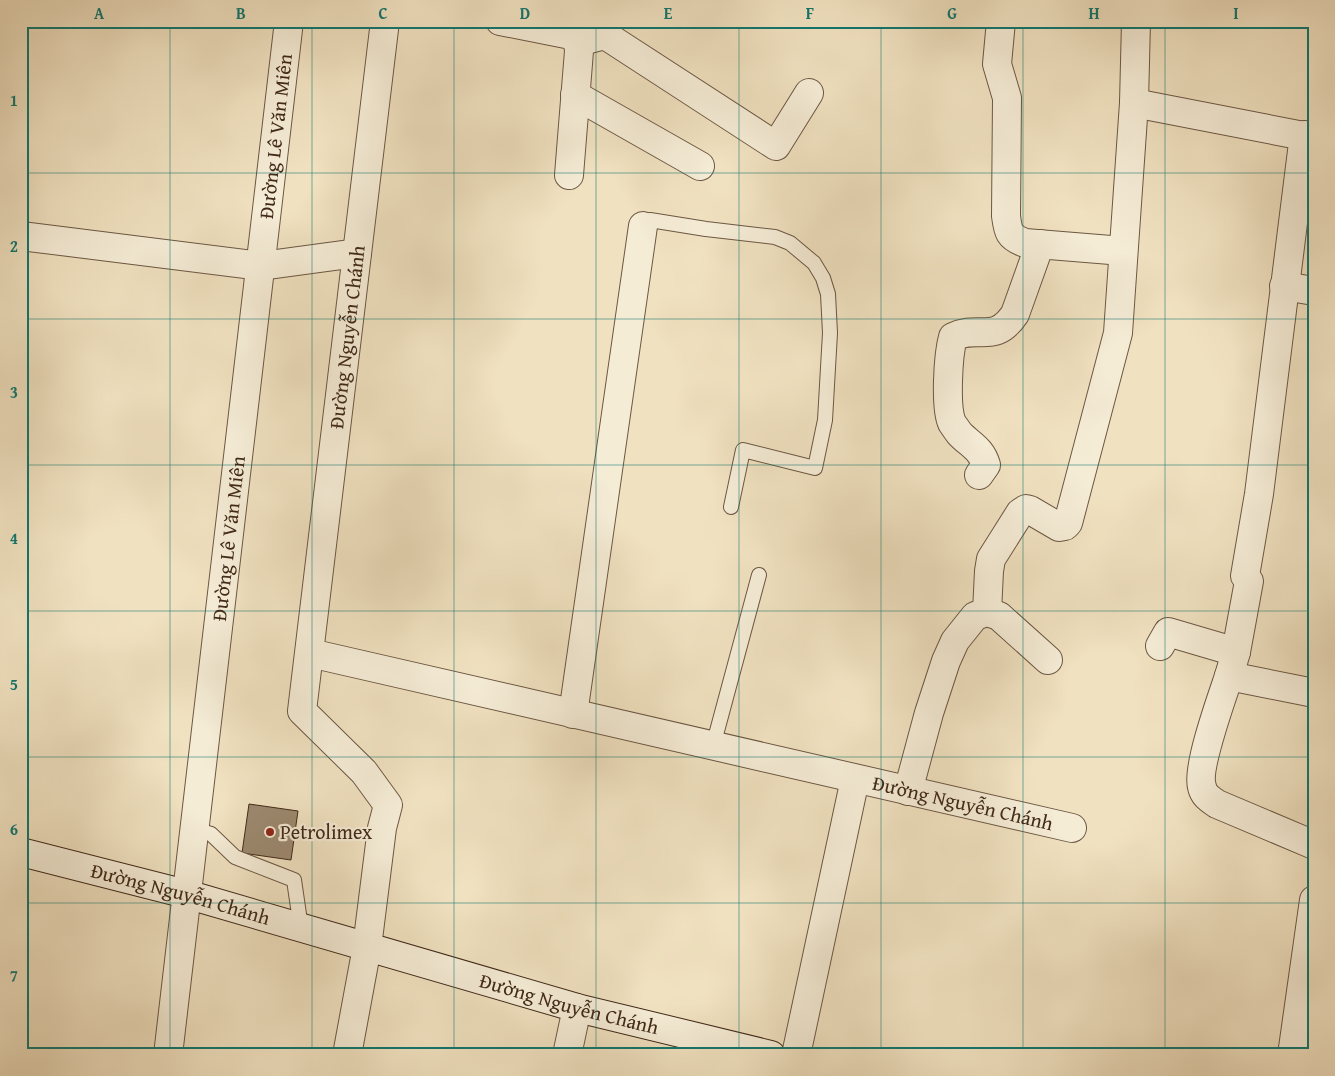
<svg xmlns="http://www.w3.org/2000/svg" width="1335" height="1076" font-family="'Gentium Book Plus',serif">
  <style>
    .building { fill: #9c8970; stroke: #402919 }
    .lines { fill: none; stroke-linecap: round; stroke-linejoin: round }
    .lane-casing { stroke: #6c5743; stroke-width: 16 }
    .street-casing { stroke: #6c5743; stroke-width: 30 }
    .secondary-casing { stroke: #402919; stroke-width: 30 }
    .lane { stroke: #f5ecd6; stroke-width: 14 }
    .street { stroke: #f5ecd6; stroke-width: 28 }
    .secondary { stroke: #f5ecd6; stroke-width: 28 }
    .grid { fill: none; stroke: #0f766e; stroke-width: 1; stroke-opacity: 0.55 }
    .poi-dot { fill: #8f2418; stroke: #f5ecd6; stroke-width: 2 }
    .labels { text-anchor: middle; stroke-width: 4.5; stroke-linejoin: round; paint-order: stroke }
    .street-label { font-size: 20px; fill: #402919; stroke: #f5ecd6 }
    .poi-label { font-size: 20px; fill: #402919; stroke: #f5ecd6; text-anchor: start }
    .neatline { fill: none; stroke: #0f766e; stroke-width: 2 }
    .grid-label { font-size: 16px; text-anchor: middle; font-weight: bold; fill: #0f766e }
  </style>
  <rect width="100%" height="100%" fill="#f0e1c0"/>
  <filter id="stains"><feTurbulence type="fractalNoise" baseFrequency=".004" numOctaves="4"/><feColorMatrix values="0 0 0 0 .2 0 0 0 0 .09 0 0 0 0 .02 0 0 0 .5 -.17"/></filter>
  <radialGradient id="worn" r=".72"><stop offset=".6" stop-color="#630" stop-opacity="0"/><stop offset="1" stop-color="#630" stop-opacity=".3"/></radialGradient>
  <path class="building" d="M249,804l49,7 -7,49 -49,-7z"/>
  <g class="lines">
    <defs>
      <path id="lane" d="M643,226l7,-6 56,9 69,8 15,6 24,20 9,15 5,16 2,39 -5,87 -10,48 -72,-18 -12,57
        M713,746l46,-171
        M194,829l17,5 24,23 59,23 7,48"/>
      <g id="street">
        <path d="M500,21l71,14 7,7 1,9 -10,124"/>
        <path d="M1001,21l-4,43 10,34 -1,118c2,16 3,21 19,27l98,8"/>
        <path d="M578,42l27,-7 171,111 33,-53"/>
        <path d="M575,95l125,71"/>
        <path d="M1134,103l180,35"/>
        <path d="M1304,135l-45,359 -14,82 4,5 -13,71 -7,24 85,17"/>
        <path d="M21,236l240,30 96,-13"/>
        <path d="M1284,286l30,5"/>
        <path d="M979,475l7,-10c-5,-17 -16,-20 -27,-32 -2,-3 -5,-7 -7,-10 -7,-16 -4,-68 1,-86 26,-13 41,8 62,-23l25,-70"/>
        <path d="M987,612l2,-41 2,-12 29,-46 6,-4 4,1 29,17 6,-1 3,-3 50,-190 16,-230 2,-82"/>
        <path d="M1160,646l8,-14 68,20"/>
        <path id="s1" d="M310,653l762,175"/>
        <path d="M1229,676c-7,21 -33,93 -27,111 2,9 8,12 15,17l97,41"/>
        <path d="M573,714l70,-488"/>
        <path d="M908,791l21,-78 17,-52 9,-20 20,-25 12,-4 12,4 49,44"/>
        <path id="s2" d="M168,1055l121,-1034"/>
        <path id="s3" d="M347,1055l20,-108 15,-119 6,-23 -24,-33 -62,-61 83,-690"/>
        <path d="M567,1055l10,-47"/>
        <path d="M796,1055l59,-276"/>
        <path d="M1292,1055l22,-155"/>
      </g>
      <g id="secondary">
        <path id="s4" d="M21,852l165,42 391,114 194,47"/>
      </g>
    </defs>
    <use href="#lane" class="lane-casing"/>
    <use href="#street" class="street-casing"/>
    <use href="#secondary" class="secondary-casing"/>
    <use href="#lane" class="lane"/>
    <use href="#street" class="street"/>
    <use href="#secondary" class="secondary"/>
  </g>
  <path class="grid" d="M170,21v1034M312,21v1034M454,21v1034M596,21v1034M739,21v1034M881,21v1034M1023,21v1034M1165,21v1034M21,173h1293M21,319h1293M21,465h1293M21,611h1293M21,757h1293M21,903h1293"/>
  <circle class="poi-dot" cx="270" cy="832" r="5"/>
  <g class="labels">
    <g class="street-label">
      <text dy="7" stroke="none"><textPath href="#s2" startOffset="925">Đường Lê Văn Miên</textPath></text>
      <text dy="7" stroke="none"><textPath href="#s3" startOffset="758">Đường Nguyễn Chánh</textPath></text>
      <text dy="7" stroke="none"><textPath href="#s2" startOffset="520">Đường Lê Văn Miên</textPath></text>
      <text dy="7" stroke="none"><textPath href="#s1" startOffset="670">Đường Nguyễn Chánh</textPath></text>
      <text dy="7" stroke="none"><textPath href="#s4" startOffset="165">Đường Nguyễn Chánh</textPath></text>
      <text dy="7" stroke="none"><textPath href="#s4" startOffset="569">Đường Nguyễn Chánh</textPath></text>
    </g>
    <g class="poi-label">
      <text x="280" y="839">Petrolimex</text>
    </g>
  </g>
  <rect width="1335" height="1076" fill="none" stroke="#f0e1c0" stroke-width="55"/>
  <rect x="28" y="28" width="1280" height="1020" class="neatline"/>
  <g class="grid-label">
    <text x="99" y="19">A</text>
    <text x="241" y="19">B</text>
    <text x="383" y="19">C</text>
    <text x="525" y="19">D</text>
    <text x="668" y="19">E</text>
    <text x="810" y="19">F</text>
    <text x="952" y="19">G</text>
    <text x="1094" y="19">H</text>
    <text x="1236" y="19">I</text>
    <text x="14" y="106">1</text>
    <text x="14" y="252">2</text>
    <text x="14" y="398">3</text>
    <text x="14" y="544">4</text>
    <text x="14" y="690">5</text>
    <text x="14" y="835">6</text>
    <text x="14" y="981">7</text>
  </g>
  <rect width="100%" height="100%" filter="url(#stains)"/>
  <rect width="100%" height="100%" fill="url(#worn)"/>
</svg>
